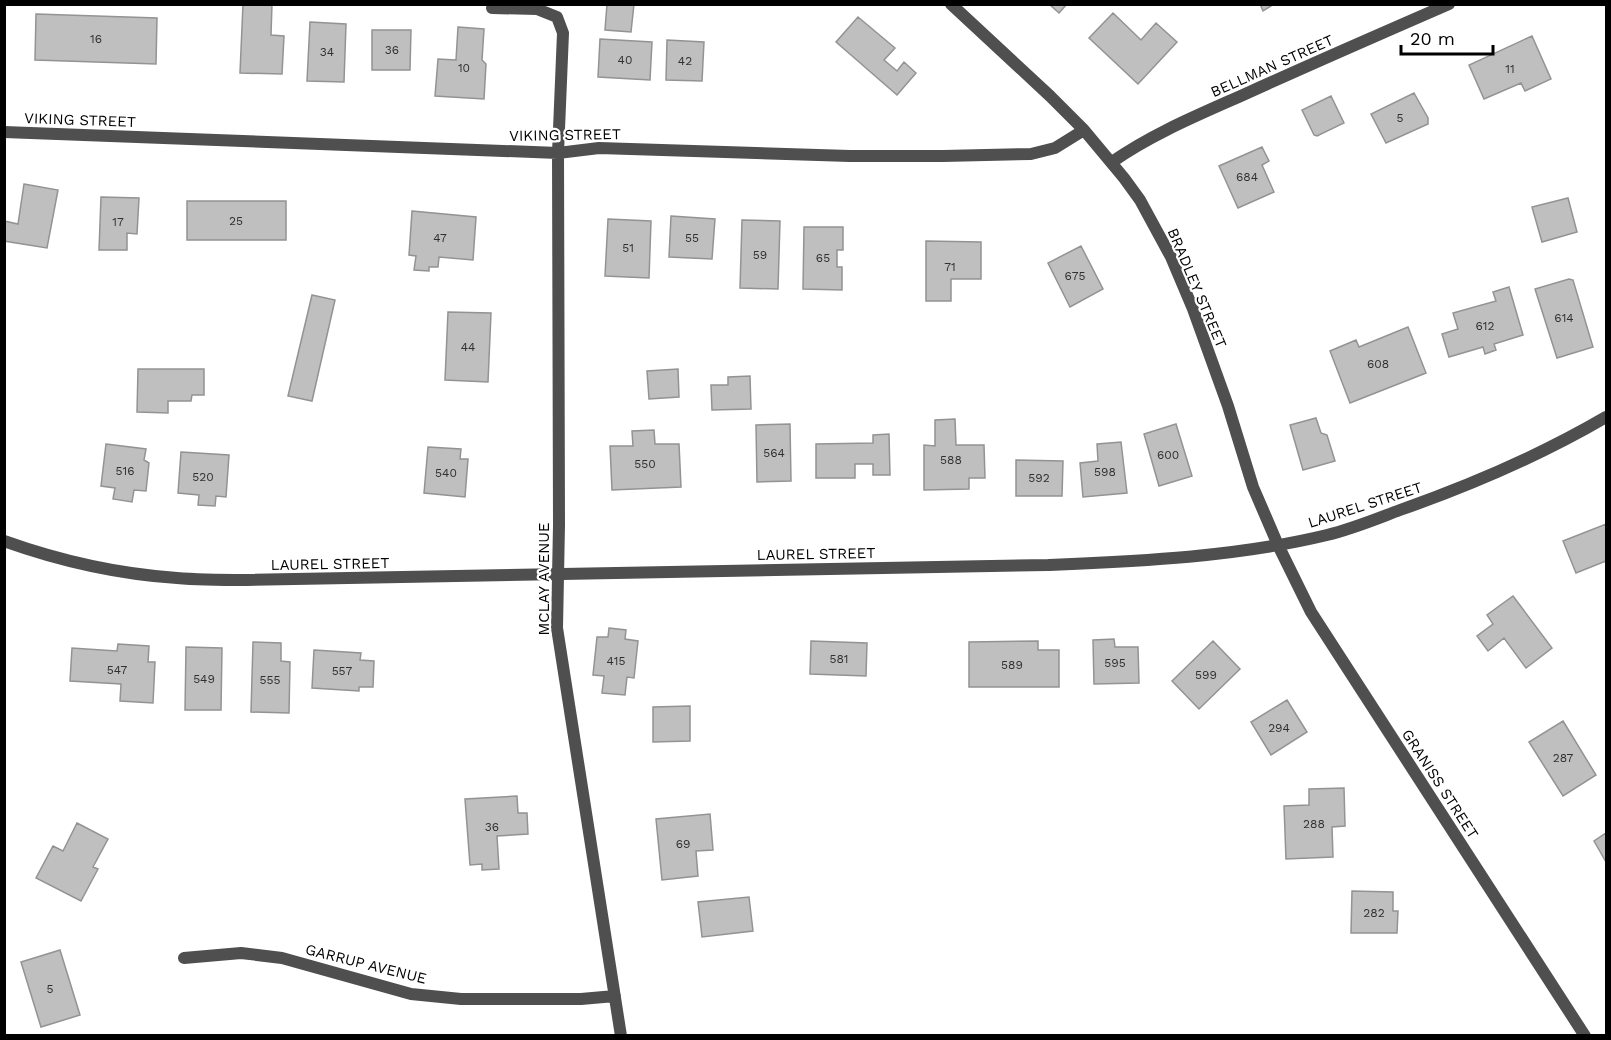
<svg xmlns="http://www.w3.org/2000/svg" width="1611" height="1040" font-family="'Work Sans',sans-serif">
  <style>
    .building { fill: #bfbfbf; stroke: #939393; stroke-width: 1.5 }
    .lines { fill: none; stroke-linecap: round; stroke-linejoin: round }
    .service { stroke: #4f4f4f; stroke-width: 12 }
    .minor { stroke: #4f4f4f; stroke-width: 12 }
    .tertiary { stroke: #4f4f4f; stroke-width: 12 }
    .labels { text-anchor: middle; stroke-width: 4.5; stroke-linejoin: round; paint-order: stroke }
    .number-label { font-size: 12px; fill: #303030 }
    .street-label { font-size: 15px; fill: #000; stroke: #fff }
  </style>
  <rect width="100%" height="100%" fill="#fff"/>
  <path class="building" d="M243,4h29l-1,31 13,1 -2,38 -42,-1z
    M607,4h27l-3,28 -26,-2z
    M1049,4h18l-8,9z
    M1260,4h14l-11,7z
    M1113,13l28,27 15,-17 21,19 -39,42 -49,-46z
    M36,14l121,4 -1,46 -121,-4z
    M858,17l37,31 -11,12 13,11 7,-9 12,11 -19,22 -61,-53z
    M310,22l36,2 -2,58 -37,-1z
    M458,27l26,2 -2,31 4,4 -2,35 -49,-3 3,-37 18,1z
    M372,30h39l-1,40h-38z
    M1532,36l19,43 -26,12 -4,-8 -37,16 -15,-34z
    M600,39l52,3 -2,38 -52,-3z
    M667,40l37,2 -2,39 -36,-1z
    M1414,93l14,25v6l-42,19 -15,-29z
    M1331,96l13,27 -27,13 -3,-1 -12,-25z
    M1262,147l7,14 -7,4 12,27 -36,16 -19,-42z
    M24,184l34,6 -11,58 -43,-7v-20l14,3z
    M101,197l38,1 -2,36 -10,-1v17h-28z
    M1568,198l9,34 -35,10 -10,-35z
    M187,201h99v39h-99z
    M412,211l64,6 -3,43 -34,-3 -1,10h-9v4l-15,-1 2,-14 -7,-1z
    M671,216l44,3 -3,40 -43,-2z
    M608,219l43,2 -2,57 -44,-2z
    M742,220l38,1 -2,68 -38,-1z
    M804,227h39v23h-6v17h5v23l-39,-1z
    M926,241l55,1v37h-30v22h-25z
    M1081,246l22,43 -33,18 -22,-44z
    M1569,279l4,1 20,67 -36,11 -22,-69z
    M1509,287l14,48 -29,9 2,6 -11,4 -2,-7 -34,10 -7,-23 16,-5 -5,-16 43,-12 -3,-9z
    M312,295l23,5 -23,101 -24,-5z
    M448,312l43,1 -3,69 -43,-2z
    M1408,327l18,46 -76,30 -20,-52 26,-11 3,7z
    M138,369h66v26h-12l-1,6h-23v12l-31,-1z
    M678,369l1,28 -30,2 -2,-28z
    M750,376l1,33 -39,1 -1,-25h17v-8z
    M1316,418l5,15 6,2 8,26 -32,9 -13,-45z
    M955,419l1,26h28l1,33h-16v11l-45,1v-45l11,1v-26z
    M790,424l1,57 -34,1 -1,-57z
    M1176,424l16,52 -33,10 -15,-52z
    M654,430l1,14h24l2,43 -69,3 -2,-44h23l-1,-15z
    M889,434l1,41h-17v-11h-18v14h-39v-34l57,-1v-8z
    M1121,442l6,51 -44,4 -3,-34 18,-2 -1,-17z
    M106,444l40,5 -2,11 5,3 -3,28 -12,-1 -2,12 -19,-3 2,-11 -14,-2z
    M428,447l33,2 -1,10h8l-3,38 -41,-4z
    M181,452l48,3 -3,42 -10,-1 -1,10 -17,-1 1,-10 -21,-2z
    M1016,460l47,1 -1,35h-46z
    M1606,524v37l-30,12 -13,-32z
    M1513,596l39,52 -26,20 -22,-30 -16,13 -11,-15 16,-12 -6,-9z
    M609,628l17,2 -1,9 13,2 -4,37 -7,-1 -2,18 -23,-2 2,-17 -11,-1 4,-38h11z
    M1114,639l1,8h23l1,36 -45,1 -1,-44z
    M811,641l56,2 -1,33 -56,-2z
    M1038,641v9h21v37h-90v-45z
    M1213,641l27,28 -41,40 -27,-28z
    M253,642l28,1v18l9,1 -1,51 -38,-1z
    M118,644l31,2 -1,16h7l-2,41 -33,-2 1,-17 -51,-3 2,-33 45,3z
    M186,647l36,1 -1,62h-36z
    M314,650l47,3 -1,7 14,1 -1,26h-14v4l-47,-3z
    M1287,700l20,32 -36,23 -20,-33z
    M690,706v35l-37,1v-35z
    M1563,721l33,54 -33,21 -34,-54z
    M1344,788l1,38 -13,1 1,30 -47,2 -2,-53 25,-1v-16z
    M517,796l1,17h9l1,21 -31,2 2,33 -17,1v-6l-12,1 -5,-66z
    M710,814l3,36 -17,1 2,25 -36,4 -6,-61z
    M77,823l31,16 -15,28 5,2 -17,32 -45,-23 17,-32 10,5z
    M1606,833v29l-12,-21z
    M1352,891l41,1v19h5l-1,22h-46z
    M749,897l4,34 -51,6 -4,-35z
    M60,950l20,65 -39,12 -20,-65z"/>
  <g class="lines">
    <path class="service" d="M492,8l45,1 20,8 6,16 -5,120"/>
    <path class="minor" d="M951,4l99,92 34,34 40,48 16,22 31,57 22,52 35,97 25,81 25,58
      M4,132l554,21 41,-5 251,8h93l88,-2 24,-6 29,-18
      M558,153l1,372 -2,103 64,408
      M1112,162c40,-28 86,-47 131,-67 68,-31 137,-61 206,-91
      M184,958l57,-5 41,5 129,36 50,5h120l34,-3"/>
    <path class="tertiary" d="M4,541c56,20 114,33 173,37 23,2 47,2 70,2l801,-15c93,-4 188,-8 279,-30 25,-6 49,-16 73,-25 71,-25 141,-55 206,-93
      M1278,545l33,67 274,424"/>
  </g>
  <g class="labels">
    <g class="number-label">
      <text x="96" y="43">16</text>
      <text x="392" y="54">36</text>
      <text x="327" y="56">34</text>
      <text x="625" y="64">40</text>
      <text x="685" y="65">42</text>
      <text x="464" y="72">10</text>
      <text x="1510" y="73">11</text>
      <text x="1400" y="122">5</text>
      <text x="1247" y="181">684</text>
      <text x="236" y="225">25</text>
      <text x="118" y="226">17</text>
      <text x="440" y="242">47</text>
      <text x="692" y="242">55</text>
      <text x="628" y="252">51</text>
      <text x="760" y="259">59</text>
      <text x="823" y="262">65</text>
      <text x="950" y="271">71</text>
      <text x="1075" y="280">675</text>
      <text x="1564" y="322">614</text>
      <text x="1485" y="330">612</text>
      <text x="468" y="351">44</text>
      <text x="1378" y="368">608</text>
      <text x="774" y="457">564</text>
      <text x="1168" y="459">600</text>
      <text x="951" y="464">588</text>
      <text x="645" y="468">550</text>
      <text x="125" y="475">516</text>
      <text x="1105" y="476">598</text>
      <text x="446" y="477">540</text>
      <text x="203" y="481">520</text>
      <text x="1039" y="482">592</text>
      <text x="839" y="663">581</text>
      <text x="616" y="665">415</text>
      <text x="1115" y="667">595</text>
      <text x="1012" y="669">589</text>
      <text x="117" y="674">547</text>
      <text x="342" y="675">557</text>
      <text x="1206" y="679">599</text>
      <text x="204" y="683">549</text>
      <text x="270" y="684">555</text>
      <text x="1279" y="732">294</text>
      <text x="1563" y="762">287</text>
      <text x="1314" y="828">288</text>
      <text x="492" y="831">36</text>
      <text x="683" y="848">69</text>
      <text x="1374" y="917">282</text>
      <text x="50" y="993">5</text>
    </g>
    <g class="street-label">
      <text transform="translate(1272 66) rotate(-24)" y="5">BELLMAN STREET</text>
      <text transform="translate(80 120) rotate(2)" y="5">VIKING STREET</text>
      <text transform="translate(565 135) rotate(-1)" y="5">VIKING STREET</text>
      <text transform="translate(1197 288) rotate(67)" y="5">BRADLEY STREET</text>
      <text transform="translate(1365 505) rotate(-18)" y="5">LAUREL STREET</text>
      <text transform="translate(816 554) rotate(-1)" y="5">LAUREL STREET</text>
      <text transform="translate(330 564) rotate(-1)" y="5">LAUREL STREET</text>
      <text transform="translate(544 579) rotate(-90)" y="5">MCLAY AVENUE</text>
      <text transform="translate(1440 784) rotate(57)" y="5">GRANISS STREET</text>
      <text transform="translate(366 964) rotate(14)" y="5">GARRUP AVENUE</text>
    </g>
  </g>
  <rect width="1611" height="1040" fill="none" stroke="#000000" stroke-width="12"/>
  <path d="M1401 45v9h92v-9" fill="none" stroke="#000000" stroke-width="3"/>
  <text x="1410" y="45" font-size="18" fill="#000000" stroke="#ffffff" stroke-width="4.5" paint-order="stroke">20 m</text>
</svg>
